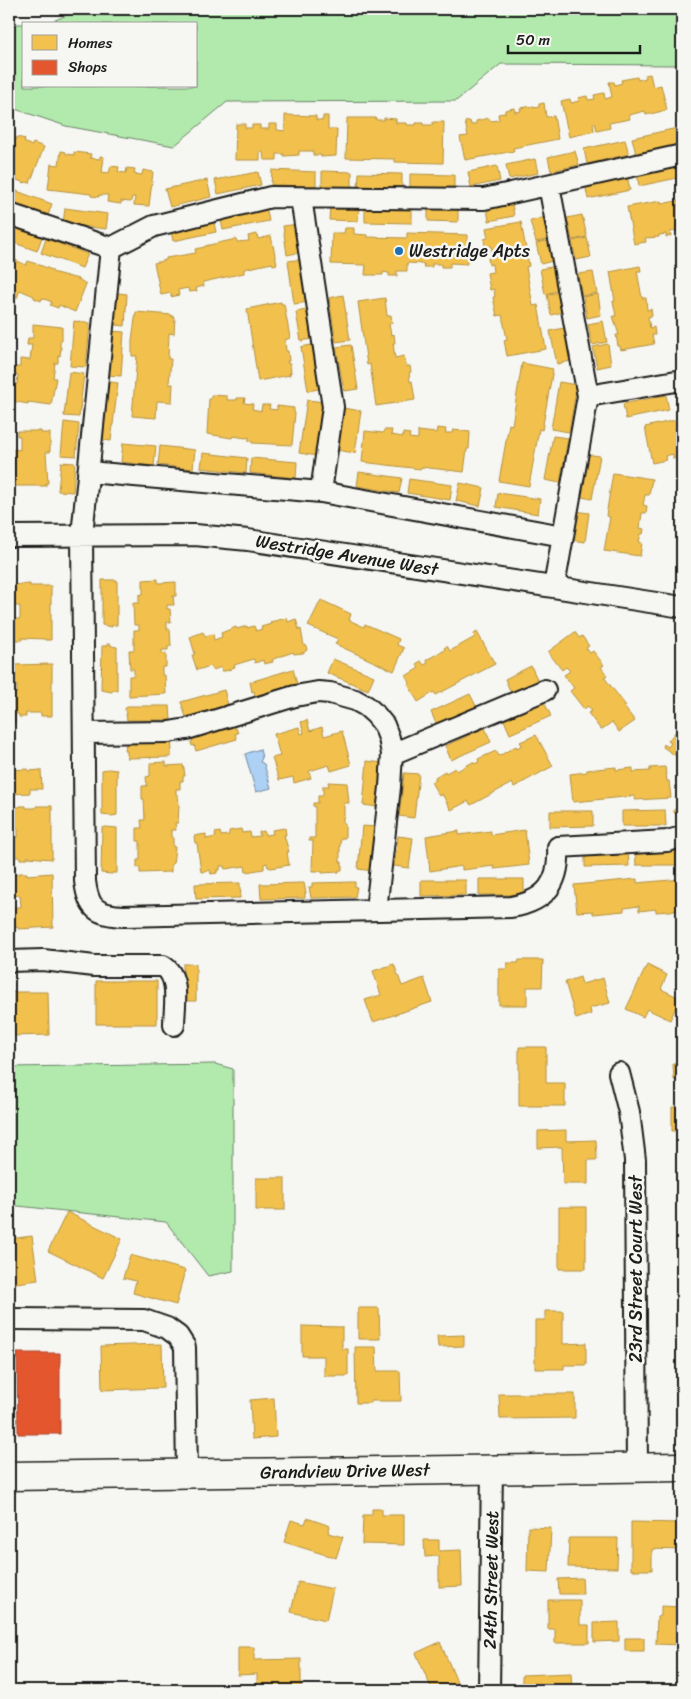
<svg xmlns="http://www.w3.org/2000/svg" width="691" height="1699" font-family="Sriracha,sans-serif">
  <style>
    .green { fill: #b2eaad; stroke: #678364 }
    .water { fill: #acd1f5; stroke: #72899e }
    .homes { fill: #f2c14e; stroke: #b2903f }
    .shops { fill: #e4572e; stroke: #a84529 }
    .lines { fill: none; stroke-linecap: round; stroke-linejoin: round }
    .street-casing { stroke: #1c1c1c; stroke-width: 24 }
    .secondary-casing { stroke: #1c1c1c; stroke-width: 31 }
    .street { stroke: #f6f6f2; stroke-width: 20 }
    .secondary { stroke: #f6f6f2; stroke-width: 28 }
    .poi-dot { fill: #1f6fb2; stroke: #f6f6f2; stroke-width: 2 }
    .labels { text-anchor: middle; stroke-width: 5; stroke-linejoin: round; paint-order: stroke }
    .poi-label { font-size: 18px; fill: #1c1c1c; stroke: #f6f6f2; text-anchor: start }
    .street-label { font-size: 18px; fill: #1c1c1c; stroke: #f6f6f2 }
  </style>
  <rect width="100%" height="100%" fill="#f6f6f2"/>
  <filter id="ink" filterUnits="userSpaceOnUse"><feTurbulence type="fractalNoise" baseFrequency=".02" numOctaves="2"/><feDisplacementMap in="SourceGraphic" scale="10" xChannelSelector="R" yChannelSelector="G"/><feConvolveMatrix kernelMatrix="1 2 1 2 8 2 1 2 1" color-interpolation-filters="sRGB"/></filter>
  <g filter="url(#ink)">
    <path class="green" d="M81,9h601v56l-181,-1 -45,37 -229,1 -53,44 -108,-20 -57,-19v-83h15v62h172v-62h-150z
      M215,1064l18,5v202l-25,5 -42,-54 -157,-17v-138z"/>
    <path class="water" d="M260,749l2,9 -2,4 4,2 7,24 -15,4 -11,-38z"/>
    <path class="homes" d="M650,74l3,13 8,-2 6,25 -21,5 -1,-4 -16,4 1,4 -21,4 1,5 -13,3 -2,-8h-2l1,8 -25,6 -8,-36 9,-2 1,4 8,-2 -1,-3 9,-2 1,4 7,-1 -1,-4 10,-2 1,6 7,-2 -3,-15h5l1,3 7,-2 -1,-3 16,-3 1,3 8,-2 -1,-3z
      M677,88l5,1v22h-5z
      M544,103l2,14 8,-1 4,23 -45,9 1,3 -49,9 -5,-23 8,-1 -3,-14 5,-1 1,4 5,-1v-3l13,-3 1,3 9,-1 -1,-6 7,-1v-3l9,-2 1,4 6,-1 -1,-3 14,-2v2l5,-1v-3z
      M285,115l31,1v4h7v-4h5v13h9l-1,27 -15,1v-2h-8v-4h-14v4l-15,1v-2h-7v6h-13l-1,-8h-3v8h-25l1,-36h9v4h7v-3h8v4h9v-5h8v6l8,1z
      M347,118h29v2h8v-2l12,1v4h11v2h9v-2h7v2h9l1,-3h11l-1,41 -48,-1v-3l-49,-1z
      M682,127v17l-46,10 -4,-16z
      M9,137l7,3 1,-3 8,2 -1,3 8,4 1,-3 11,4 -14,36 -4,-1 -1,1 -11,-4v-2l-1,-1 -1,2 -3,-1z
      M625,140l4,14 -42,10 -3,-15z
      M61,151l5,1v2l8,1v-3l17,2 -1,4 10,1v-3l4,1 -2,15 7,1 2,-7 8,1 -1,5 8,1 1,-5 8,1 -1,5 8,1 1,-5 10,2 -4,34 -15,-1 1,-8h-3l-1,5 -10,-1v3l-14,-2 1,-7h-9v2l-8,-1v-2l-43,-5 3,-25 8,1z
      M575,151l4,14 -28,6 -3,-14z
      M535,159l3,14 -29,6 -3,-14z
      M679,163l3,14 -43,9 -2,-14z
      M497,166l3,15 -29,6 -3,-15z
      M272,170l44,2v14l-45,-1z
      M322,171l30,1v16l-30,-1z
      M258,172l3,13 -43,9 -3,-14z
      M359,173l43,1v15h-44z
      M410,174l44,1v14h-44z
      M627,175l3,15 -42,9 -3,-15z
      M207,180l4,17 -41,10 -5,-18z
      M11,189l41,15 -5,14 -38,-14v-9z
      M511,198l3,18 -25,5 -3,-18z
      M682,200v30l-12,2 1,4 -5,1v-3l-7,1v2l-14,1 1,4 -12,2 -7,-37 34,-6v3z
      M266,206l3,15 -46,9 -3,-15z
      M330,206l29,2 -1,13 -29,-1z
      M365,207l47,1v15l-47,-1z
      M65,208l43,6 -2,15 -43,-5z
      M428,209h30v13l-30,-1z
      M582,215l5,22 -15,3 -5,-22z
      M546,217l5,22 -15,3 -6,-21z
      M213,218l3,14 -43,9 -3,-14z
      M521,222l8,44 -3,1 7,39 5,-1 8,44 -39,7 -3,-16 3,-1 -5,-24 -5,1 -4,-19h2l-1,-8 -4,1 -3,-17 6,-1 -1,-8 -3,1 -1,-7 5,-1 -2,-11 -6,1 -1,-8 4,-1 -2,-10z
      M298,224l4,28 -15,3 -4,-29z
      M9,225l33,12 -5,14 -28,-10z
      M345,228h9v6l13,1v2l40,1v-5l61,2 -1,29 -17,-1v4h-9v-3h-9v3h-9l1,-3 -17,-1v8h-10v5h-8v-3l-6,-1v3h-18l1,-10 -35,-1 1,-31h12z
      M257,234l1,5 13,-3 6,28 -4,1 -1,-2 -28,6v4l-41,9 1,4 -8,2 1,3 -8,1 -1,-4 -10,2 1,5 -8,2v-4l-10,2 -7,-32 12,-3v-2l30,-5 -1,-4 10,-2v-1l31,-7 1,3 12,-1 -1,-5z
      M587,238l4,19 -15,3 -4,-19z
      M46,239l42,15 -6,14 -41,-15z
      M551,240l5,20 -15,4 -5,-21z
      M9,257l17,8 2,-4 14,5 10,4v2l26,7 8,5 -11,28 -16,-7 -1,3 -8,-3 2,-3 -10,-4 -1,3 -7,-3v-2l-14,-6 -3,8 -8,-3z
      M303,259l7,43 -16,2 -6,-43z
      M557,266l4,24 -16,4 -5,-25z
      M640,266l1,5h-4l5,27h4l1,12 4,-1 1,7 -4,1 2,11 4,-1 1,8h-3l2,9 -33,6 -1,-4h-2l-2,-11h3l-6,-19h3l-3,-15h2l-5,-29z
      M593,272l4,21 -15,3 -4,-22z
      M110,292l17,2 -2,32 -17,-2z
      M562,292l4,19 -15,4 -4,-21z
      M598,294l3,21 -14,3 -4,-21z
      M343,295l7,45 -14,2 -7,-44z
      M385,298l2,18 4,-1 1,8 -3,1 2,11 3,-1 1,9h-2l2,15 9,-2 2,10h4l1,6 -2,1 1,9 2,-1 3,19 -39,6 -6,-42 -3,1 -9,-63z
      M281,302v2h3l6,34 -5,2 1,11h2l1,10h-2l1,3 2,-1 1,10h-2l1,2 -32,6 -11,-72z
      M311,309l5,29 -15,3 -5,-29z
      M136,312l36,3v2h3l-1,17 -5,-1 -1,26h3l-2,25h4l-1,18 -15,-1 -1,17 -24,-2 5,-60h-5v-16z
      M74,321l16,2 -4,44 -16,-1z
      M603,321l4,21 -15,3 -4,-21z
      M33,324l29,3v14h-2v6h1l-1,9 -2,-1v8h-3l-2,15h3l-5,27 -23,-3v2l-16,-3 2,-17h3l1,-9 -4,-1 1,-7h5v-8l10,1 2,-15h-5l1,-7h5z
      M568,327l7,33 -18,4 -7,-33z
      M109,331l15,1 -3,44 -15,-1z
      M316,344l7,44 -15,3 -7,-44z
      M608,344l3,21 -14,3 -4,-21z
      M351,345l7,44 -14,2 -8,-44z
      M522,363l31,6 -11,61 -3,-1 -10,57 -30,-5 10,-57 3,1z
      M69,372l15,2 -5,43 -15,-1z
      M103,381l15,2 -7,58 -14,-2z
      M559,382l18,3 -8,47 -18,-3z
      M211,395l16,1v4h10v-2h8l-1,5 9,1 -1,5 9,2 1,-6h8l-1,4 8,1v-4l17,2v4l1,1 -3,32 -40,-2v-2h-3v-4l-3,1 -13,-2 -1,2 -25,-4 2,-35h2z
      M666,395l3,15 -43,9 -3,-15z
      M307,400l18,2 -8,54 -18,-3z
      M343,408l18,3 -6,42 -19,-3z
      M676,420v1l5,-1 1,2v30l-3,1 1,4 -7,2v-5l-8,2 1,4 -14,3 -7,-36z
      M64,422l15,2 -3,32 -15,-1z
      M437,428l9,1 -1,4h7l1,-3 17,2 -1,17h-2l-3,23 -43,-5v2l-59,-7 3,-31 18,2 1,-3h8l-1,5 12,2v-4l7,1 -1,4 9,1v-8l18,2z
      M17,431h24v2h9v19h-4l2,31h-2v3h-31l-1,-14h-5v-7h5v-16l6,1v-14h-3z
      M553,436l15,2 -8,45 -15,-3z
      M123,443l33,3 -2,20 -33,-4z
      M160,446l35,4 -2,19 -35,-4z
      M203,453l44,5 -1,15 -45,-5z
      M585,454l15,2 -8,43 -15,-3z
      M251,458l46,4 -1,16 -46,-5z
      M61,462l14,1 -2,29 -15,-1z
      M359,472l43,6 -3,15 -42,-7z
      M613,473l39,6 -3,16h-4l-2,10 4,1 -1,7h-4l-2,15 4,1 -1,5h-2l-2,8 3,1 -2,13 -36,-5 6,-34 -4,-1z
      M409,479l43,6 -2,15 -43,-7z
      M460,483l24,5 -4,18 -24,-5z
      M498,493l42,6 -2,15 -42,-7z
      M575,511l14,2 -4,29 -14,-2z
      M158,579v4l18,-1v14h-3l1,9h-7v4h3l1,13h-4v7h3l1,17h-3v4h-6v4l4,-1v14h-4v8h3l1,19 -37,2v-20h5v-7h-4l-1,-19h5v-20h5v-5h-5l-1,-22h6v-8l4,-1v-14z
      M102,580h15v45h-5v2l-10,-2z
      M30,584v2h21v54h-6v-1l-23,-1v2h-7l-6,-1v-20h11v-13h-11v-21z
      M321,600l30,14 -2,6 15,7 1,-3 34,15 -2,6 7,3 -10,23 -59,-27 3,-5 -30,-13z
      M287,618l1,4 8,-3 3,11 2,-1 3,17 2,-1 1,5 -4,3 -9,1 -1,-2 -17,6 -4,2 1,2 -9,2 -1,-4 -8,3 -1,-4 -20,6 1,2 -4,1v1l-6,2h-3l-1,-4 -8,3 -2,-4 -14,4 -5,-15 3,-1 -5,-17 13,-5 2,4 8,-2 1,6 8,-3 -1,-4 15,-6 1,2 10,-3v2l7,-2 2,5 6,-2 -1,-2 10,-3 -1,-2z
      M477,632l18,32 -59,31 -2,-3 -16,10 -10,-18 2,-1 -4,-7 13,-8 -3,-4 5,-3 3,4 4,-2 -2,-3 19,-10 -1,-2 3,-2 3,5 25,-14 -1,-3z
      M575,632l4,6 3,-2 7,10 -3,2 4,5 3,-2 11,14 -3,2 6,8 -3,2 22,29 -2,1 11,14 -16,11 -7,-10 -11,8 -13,-17 4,-2 -4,-5 -4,3 -14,-18 4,-3 -10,-13 6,-4 -4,-4 -4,3 -14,-18z
      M107,644h4v2l6,1v43h-5v2l-11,-2 1,-44h5z
      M9,656h6v9l37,-1v52h-11v-3h-15v4h-7v-3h-4v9h-6v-30h8v-8h-8z
      M333,659l41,17 -6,14 -41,-17z
      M531,666l7,15 -27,12 -6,-14z
      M293,669l4,15 -42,12 -1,-5 -2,1 -2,-10z
      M224,690l4,15 -42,12 -5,-15z
      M470,694l7,14 -40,18 -6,-14z
      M544,702l7,14 -41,18 -6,-14z
      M127,706h43l1,14h-44l-2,-11z
      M307,720l3,11 12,-4 2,9 18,-5 9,34 -20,6 -2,-6 -20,6 2,7 -17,5 -1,-6 -14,3 -7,-22 8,-2 -6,-22 25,-7 2,7 3,-1 -3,-11z
      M681,720l1,1v39l-19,-13 1,-3 4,3 3,-4 -3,-2 13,-16 -3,-2z
      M233,724l1,4h2l2,5 -3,1 2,5 -41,12 -2,-6 -2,1 -1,-4 2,-1 -2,-5z
      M485,728l6,14 -40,18 -6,-14z
      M536,735l17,31 -39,21 -2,-4 -41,22 -3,-4 -17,9 -9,-16 -3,2 -8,-14 5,-2 -1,-3 10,-6 1,2 9,-5 2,3 16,-9 1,2 5,-2 -1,-3 18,-8 3,5 17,-10 1,2 5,-3 -2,-3z
      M171,740l1,10 -1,1v6l-44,1v-7h-2l1,-9z
      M367,761l16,2 -5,44 -15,-2z
      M166,762v4l17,-1 1,4 1,7h-2v5h-3v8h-4v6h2l1,10 -1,18h-3l1,7h-5v7h2v10h2l-2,17h-2v8l-31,1v-6l-3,1v-8h3v-19h-3v-13h5l-1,-8h4l-1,-21h-2v-13h5l-1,-9 4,-1v-13z
      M616,767v3l17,-2v4l17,-1v-3l15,-1 2,14h2l2,17 -36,2v-4l-62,6 -3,-28 17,-2v-2z
      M28,769v2l13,-1 1,19h-12v4l-21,1v-24z
      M108,769l9,1v45l-6,1 -9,-1v-45z
      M404,773l15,1 -5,44 -15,-2z
      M328,782l19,1 2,20h-5v14h-1v6h2v15h-4l-1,6v18h2v8h-3v2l-17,1v-2h-10l1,-30h-4v-3h6v-32h-2v-3h5v-7h5v-10h6z
      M682,801v19l-9,-9z
      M20,806h6v2h10v-2h16v53l-25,-2v2h-7v-2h-11v-20h9v-9h-9v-21h11z
      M665,810l1,16h-44v-15z
      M550,811h43v15l-43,1z
      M362,826l15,1 -4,44 -15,-2z
      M106,827l11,1v45h-5v1l-11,-1 1,-45z
      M285,828l1,7h-2l5,17h-2l2,13 -18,3 -3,-1 -1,-4 -3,1v5l-18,3 -1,-6 -20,3 -1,-3h-4v4h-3v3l-6,1 -1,-4 -9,2 -4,-29h-2l-1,-7 12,-2v5l10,-2 -1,-4 5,-1 1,4 8,-1v-4l12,-2 1,4 8,-1 1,5 9,-1 -1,-4 5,-1 1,4 8,-1 -1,-4z
      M525,830l4,35 -35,4v-3l-32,4v-4l-32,5 -4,-35 33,-5v4l32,-4v4z
      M398,836l15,2 -4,30 -15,-2z
      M679,849v16h-43l-1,-15z
      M628,850l1,16 -44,1v-16z
      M19,873h8v2l25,-2 1,54 -35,2v-2l-9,1v-21h12l-1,-12 -11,1v-21l10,-1z
      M479,879h45v16h-45z
      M637,879v4l45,-4v31l-26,2v-3l-17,2v-5l-15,2v3l-31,3v-3l-16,1 -3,-27z
      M421,880h45v15l-45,1z
      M355,882v5h2l-2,10 -44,1 -2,-11h3v-4z
      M240,883v7h1l-1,8 -44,1 -1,-15z
      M304,883l2,10h-1v5l-44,1 -1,-15z
      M519,960h24l-1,27h-15v18h-28v-36h8v-6h11z
      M183,964h13v37h-13z
      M394,964l8,22 22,-8 8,24 -59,20 -8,-22 16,-5 -8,-24z
      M647,965l20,10 -6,14 19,9 -10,22 -23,-11 -4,8 -17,-8z
      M580,977l2,7 21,-6 7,25 -20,5 1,6 -15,5 -11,-37z
      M96,981h61v43h-61z
      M9,992h39l1,43 -40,1z
      M519,1047h27v36h19v23h-46z
      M681,1048h1v32h-8l-1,-16 8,-1z
      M672,1107h10v24h-10z
      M566,1130v11l30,-1 1,20h-9v24h-25l-1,-37 -24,1v-17z
      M256,1178h29v32h-29z
      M677,1184l5,1v19h-5z
      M559,1207h27v62h-27z
      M67,1212l55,27 -19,39 -55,-27z
      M32,1236l6,44 -29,4v-45z
      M677,1244h5v51h-2v-31l-4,-1z
      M130,1255l55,15 -9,35 -43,-12 3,-12 -13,-3z
      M358,1308h21l1,31h-22z
      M545,1311h18v33l23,-1v22h-22v4h-29v-49h10z
      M679,1313h3v25h-3z
      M302,1326l40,1v22h6v27h-24v-20h-22z
      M464,1335v11l-26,1 -1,-11z
      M162,1344l1,44 -61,2 -1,-44z
      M355,1347h21l1,24h23l1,30h-30v2h-15z
      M499,1394h76v24l-75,1z
      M682,1395v34h-6v-33z
      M274,1398l2,39 -24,2 -2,-39z
      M372,1509h10v6h22v30l-42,-1 1,-29h9z
      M307,1518l23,8 -2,7 15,4 -7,21 -52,-16 7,-22 14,4z
      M631,1522l49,1v27l-28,-1v21h-21z
      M528,1527l23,1 -2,44 -22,-1z
      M569,1538h49l-1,30 -49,-1z
      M424,1540h15v11l22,-1 1,36 -23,1v-31l-14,1z
      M582,1578l1,16h-24l-1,-15z
      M298,1582l35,7 -7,31 -35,-8z
      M548,1600h32v25h9v18h-34v-14h-7z
      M661,1606l20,1 1,38 -26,-1 1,-27 4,-1z
      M619,1622v19l-25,1v-19z
      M625,1638h19v13h-19z
      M440,1642l20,47 -3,1h-25l-16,-37z
      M238,1647h16v13l47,-1v31h-44v-16l-19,1z
      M571,1673l1,17h-50v-15z"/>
    <path class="shops" d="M17,1353h43v81h-42z"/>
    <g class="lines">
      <defs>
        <path id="street" d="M301,198l32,209 -12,85
          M9,214l102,34 43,-22 117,-29 213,2 198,-44
          M111,248l-29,287 3,346c3,27 11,34 39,35l387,-9c36,-6 49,-25 47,-60l109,-6 15,-4
          M588,396l94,-16
          M88,472l233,20 242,44 25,-140 -39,-211
          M9,536l186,-1 53,5 434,67
          M554,587l9,-51
          M84,733l85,-1 18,-3 108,-33 23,-4 12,1 25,7 11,6 9,8 9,11 5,13 3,16 -2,33 -14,123
          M392,754l153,-64
          M9,961l34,-1 51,6h69c18,11 11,41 11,59
          M619,1073l10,39 6,48 2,307
          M9,1319l135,1 23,8 11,8 7,11 2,126
          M489,1690l3,-221"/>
        <path id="secondary" d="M9,1476l673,-9"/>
      </defs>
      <use href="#street" class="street-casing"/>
      <use href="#secondary" class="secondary-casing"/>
      <use href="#street" class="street"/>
      <use href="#secondary" class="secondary"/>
    </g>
  </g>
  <circle class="poi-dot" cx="399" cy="251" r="5"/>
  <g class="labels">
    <g class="poi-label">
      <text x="409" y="257">Westridge Apts</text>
    </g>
    <g class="street-label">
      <text transform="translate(347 555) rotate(9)" y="6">Westridge Avenue West</text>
      <text transform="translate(636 1269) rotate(-90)" y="6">23rd Street Court West</text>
      <text transform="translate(345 1471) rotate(-1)" y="6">Grandview Drive West</text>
      <text transform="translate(491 1580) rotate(-89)" y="6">24th Street West</text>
    </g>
  </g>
  <rect width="691" height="1699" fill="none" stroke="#f6f6f2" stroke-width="30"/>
  <rect x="15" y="15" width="661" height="1669" fill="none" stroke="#1c1c1c" stroke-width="2" filter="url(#ink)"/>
  <rect x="22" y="22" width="175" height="65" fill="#f6f6f2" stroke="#9f9f9c"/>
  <rect x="32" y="35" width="25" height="15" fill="#f2c14e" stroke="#9f9f9c"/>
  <text x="68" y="48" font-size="15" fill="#1c1c1c">Homes</text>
  <rect x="32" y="60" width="25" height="15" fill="#e4572e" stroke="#9f9f9c"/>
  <text x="68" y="72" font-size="15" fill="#1c1c1c">Shops</text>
  <path d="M508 45v8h132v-8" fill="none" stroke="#1c1c1c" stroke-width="2.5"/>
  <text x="516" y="45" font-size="15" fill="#1c1c1c" stroke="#f6f6f2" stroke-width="4" paint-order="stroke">50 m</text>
</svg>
